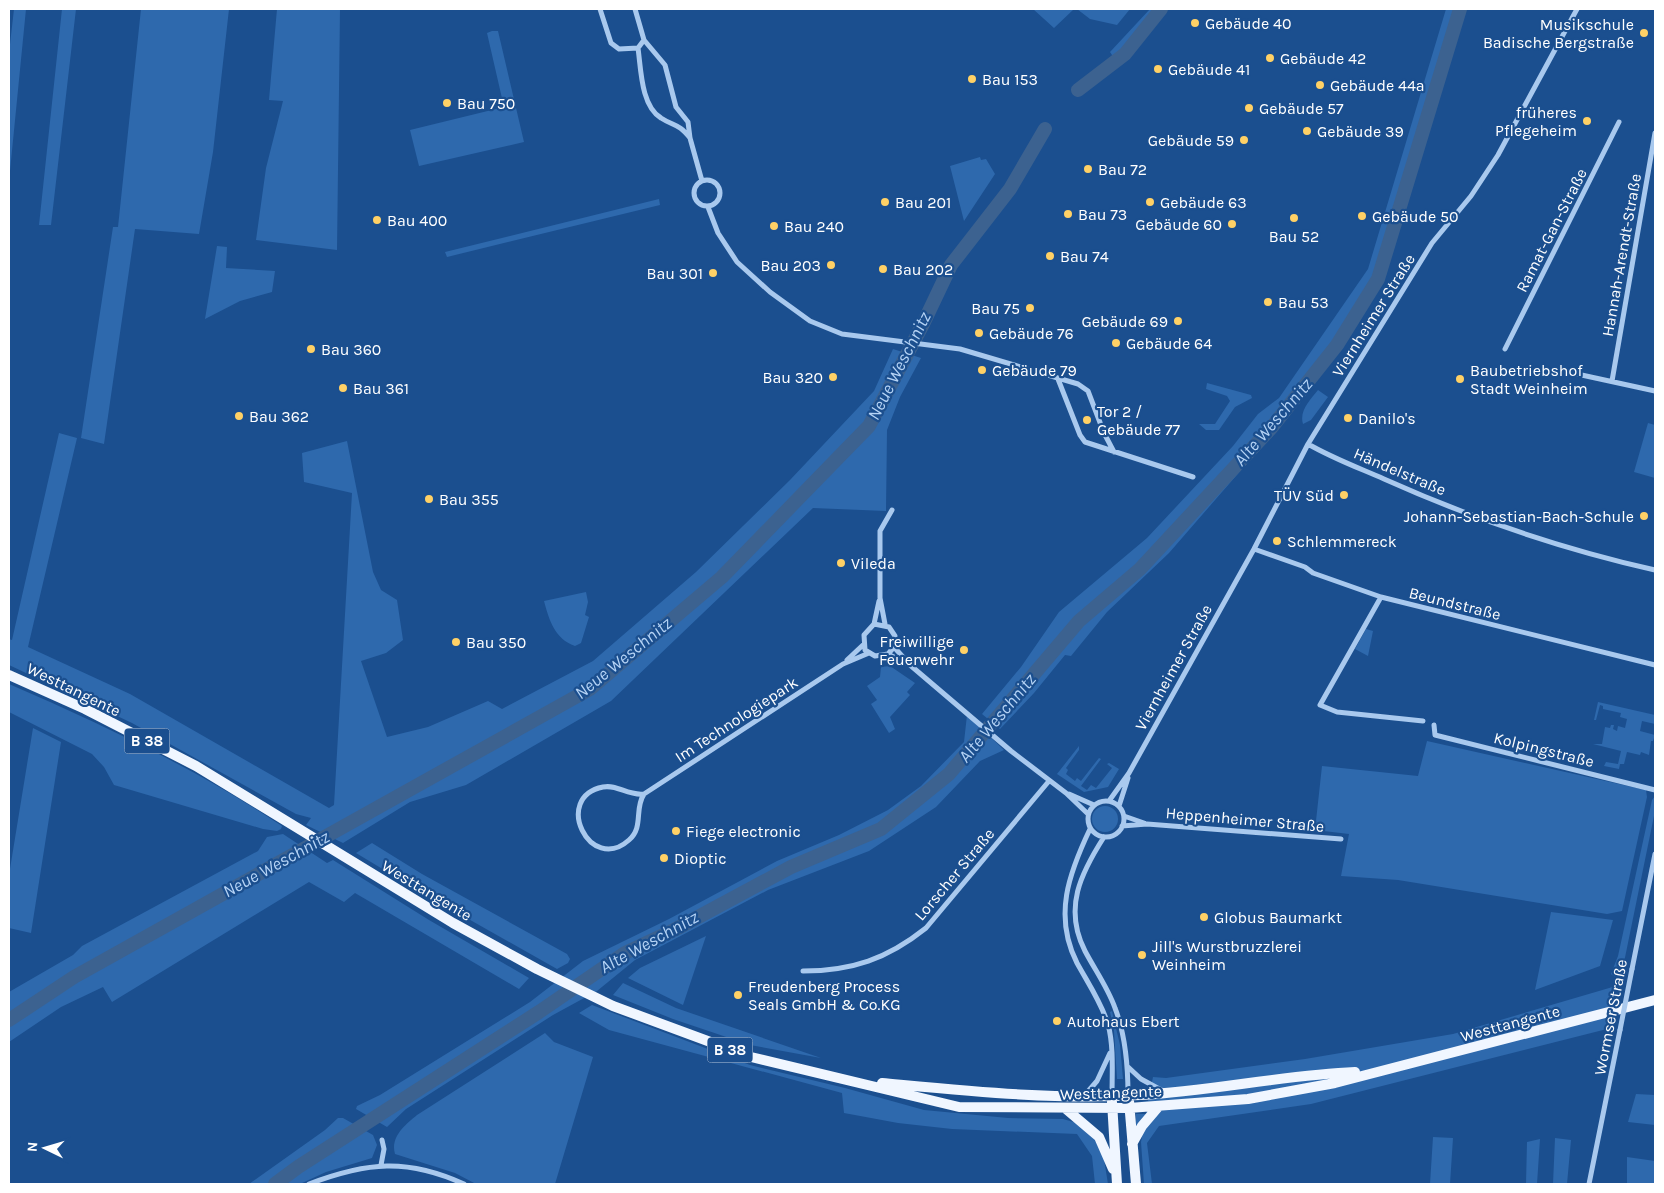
<svg xmlns="http://www.w3.org/2000/svg" width="1664" height="1193" font-family="Karla,sans-serif">
  <style>
    .green { fill: #2e69ad }
    .lines { fill: none; stroke-linecap: round; stroke-linejoin: round }
    .river { stroke: #3c6290; stroke-width: 14 }
    .street { stroke: #a9c9ee; stroke-width: 5 }
    .primary { stroke: #f0f6ff; stroke-width: 10 }
    .street-bridge { stroke: #a9c9ee; stroke-width: 5 }
    .poi-dot { fill: #ffd166; stroke: #1b4f8f; stroke-width: 2 }
    .labels { text-anchor: middle; stroke-width: 4.5; stroke-linejoin: round; paint-order: stroke }
    .shield { fill: #1b4f8f; stroke: #bbcadd; stroke-width: 1 }
    .shield-label { font-size: 15px; font-weight: bold; fill: #fff }
    .poi-label { font-size: 16px; fill: #fff; stroke: #1b4f8f; text-anchor: start }
    .street-label { font-size: 16px; fill: #fff; stroke: #1b4f8f }
    .water-label { font-size: 18px; font-style: italic; fill: #b5d3f5; stroke: #1b4f8f }
  </style>
  <rect width="100%" height="100%" fill="#1b4f8f"/>
  <path class="green" d="M14,9h12l-17,172v-128z
    M62,9h14l-25,216h-12z
    M141,9h88l-16,143 -14,82 -64,-5 -31,215 -23,-6 32,-211h5z
    M277,9h63l-3,241 -81,-10 10,-72 17,-67 -14,-1z
    M1033,9h41l-20,19z
    M1077,9h53l-13,16 -27,-6z
    M1150,9h7l-18,23 -25,26 -4,-6z
    M1446,9h19l-23,81 -61,187 -93,139 -119,137 -62,59 -36,44 -6,-1 -31,38 -34,36 -18,-15 39,-47 38,-55 88,-74 86,-92 25,-32 21,-16 89,-129z
    M492,31h6l26,111 -105,24 -9,-36 94,-23 -17,-74z
    M980,157l1,3 5,-1 9,15 -31,47 -14,-55z
    M659,199l1,6 -213,52 -2,-5z
    M217,246l10,1 -1,21 49,3 -3,21 -32,9 -35,18z
    M893,349l28,9 -21,39 -13,33 -1,81 -73,-3 -202,193 -145,84 -56,17 -67,41 -37,-18 5,-7 -15,-4 -164,-91 -123,-58v-26l3,1 47,-207 18,5 -49,209 102,47 199,114 5,-3 18,-312 -48,-11 -2,-29 45,-12 26,131 8,18 16,10 6,40 -17,13 -25,8 26,76 41,-10 60,-26 14,8 91,-48 103,-89 94,-92 84,-89z
    M1207,383l44,12 1,3 -17,9 -16,23h-13l-7,-6h16l15,-23 -3,-5 -21,-7z
    M1318,390l10,7 -17,23 -8,4c-4,-13 7,-24 15,-34z
    M1648,423l7,2v53l-21,-6z
    M586,592l2,10 -3,13 4,2 -8,26 -6,3c-20,-7 -26,-26 -31,-45z
    M1366,629l7,2 -5,25 -13,-7z
    M890,666l25,17 -8,9 3,3 -20,22 5,12 -6,4 -18,-29 6,-4 -10,-14 13,-9 1,-10z
    M9,684c93,40 191,87 273,142l-1,3 -4,2 -14,-2 -149,-44 -10,-18 -12,-13 -83,-42z
    M1598,702l57,13v9l-13,-3 -2,10 15,4 -2,6h-2l-2,14 -8,-3 -1,3 -13,-3 -3,12h-4l-1,5 -15,-3 2,-4 12,2 3,-13 -28,-7h9l3,-17 5,1 1,-3h3l-1,4 4,2 1,-5 7,2 2,-9 -7,-2 1,-4 -18,-4v-3l-3,-1 -4,15h-2z
    M967,715l37,35 -24,11 -44,46 -67,44 -101,39 -133,70 -38,31 -44,24 -147,94 -19,18 -31,-18 1,-3 23,-11 150,-93 53,-41 86,-42 108,-58 62,-26 49,-25 33,-24 43,-44z
    M33,728l28,14 -30,191 -22,-5v-53z
    M1427,741l219,49 1,7 -25,114 -15,3 -209,-34 -57,-4 8,-42 -34,-4 7,-64 96,10z
    M1079,746v4l-13,18 2,2 -2,4 9,7 2,-3 4,3 18,-23 2,1 -20,27 6,4 4,-5 5,3 16,-20 -5,-4 2,-1 10,6 -11,18 -24,5 -27,-18z
    M1655,796v15l-34,166h-6l-4,-3 7,-18 34,-156z
    M1092 819a13 13 0 1 1 26 0a13 13 0 1 1-26 0Z
    M283,834l44,29 6,-3 96,60 100,58 -10,11 -164,-96 -11,9 -35,-20 -197,120 -9,-15 -42,20 -52,35v-50l64,-37 9,-9 176,-95 9,-14z
    M372,843l50,31 145,80 3,5 -2,4 -11,6 -138,-78 -63,-38z
    M1551,912l62,8 -13,46 -65,24z
    M706,936l-23,69 -55,-27 12,-10z
    M623,983l53,25 145,50 -71,-13 -77,-26 -60,-24z
    M1616,986l-9,43 -296,75 -152,22 -12,17 5,41h-8l-3,-42 5,-27 -10,13v-14h10l2,-11 -11,-1 11,-1 5,-24 13,1 139,-19 148,-25z
    M592,1005l158,60 95,23 79,22 84,8 55,1 14,4 13,9 13,21 5,31h-13l-3,-28 -15,-22 -125,-5 -54,-6 -54,-10 -2,-20 -233,-63 -30,-17z
    M1112,1011l8,34 3,34h-6l-3,-48 -4,-19z
    M545,1033l9,9 39,15 -38,127h-79l-21,-11 -60,-19c-5,-17 10,-29 22,-39z
    M1636,1094l19,1v30l-27,-3z
    M338,1118h5l30,17 4,10 -5,13 -46,14 -26,12h-51l76,-54z
    M1433,1137l20,1 -3,46h-20z
    M1555,1138l16,2 -4,44h-14z
    M1540,1139l-3,45h-11l1,-42z
    M1627,1157l28,4v23h-28z"/>
  <g class="lines">
    <path class="river" d="M1078,90l47,-36 36,-45
      M9,1020l65,-43 516,-288 132,-112 147,-151 54,-102 28,-59 59,-76 35,-60
      M275,1184l23,-17 241,-155 86,-59 49,-23 117,-63 90,-38 68,-55 130,-153 61,-52 132,-142 65,-82 41,-66 82,-270"/>
    <path class="street" d="M600,9l11,34 8,6 19,-1 6,-8 -9,-31
      M644,40l21,25 11,42 12,15 2,16 12,43
      M638,48c3,21 3,58 23,70 14,9 17,5 29,20
      M694 193a13 13 0 1 1 26 0a13 13 0 1 1-26 0Z
      M708,207l10,26 19,29 33,30 40,29 32,13 118,15 118,35 10,7 16,42 10,19
      M1505,349l114,-227
      M1577,374l78,17
      M1058,379l22,56 5,7 108,35
      M1612,381l43,-248
      M1308,444c24,14 51,24 76,35 87,39 178,70 271,91
      M1254,549l51,18 8,6 68,24 274,68
      M1381,597l-61,108 17,7 86,9
      M874,624l5,-23
      M885,624l-5,-26v-67l12,-21
      M894,647l-6,7 -13,2 -10,-6 -1,-15 10,-11 15,3 6,9 -1,11 16,18 101,86 55,42 22,21
      M888,654l17,9
      M847,660l16,-15
      M1434,725l1,10 220,55
      M644,794c-17,2 -26,-10 -41,-7 -51,10 -13,88 26,53 15,-13 5,-31 15,-46l199,-130 26,-11
      M1069,794l25,11
      M1088 819a18 18 0 1 1 36 0a18 18 0 1 1-36 0Z
      M1109,801l20,-28 125,-224 54,-105 124,-201 39,-47 27,-41 79,-146
      M1119,806l9,-28
      M1124,816l20,7
      M1122,826l25,-2 194,15
      M1090,829c-21,44 -37,87 -13,134 11,20 24,39 31,61 6,23 4,49 4,72
      M1104,837c-23,36 -41,71 -19,114 10,19 23,37 30,57 11,28 13,58 13,87
      M1632,969l23,-115
      M803,971c49,0 84,-12 123,-43l123,-147
      M1127,1066l14,13 22,12
      M1084,1096l13,-15 13,-28
      M381,1165l3,-16 -2,-9
      M309,1184c58,-22 98,-26 155,0
      M1589,1184l31,-154"/>
    <path class="primary" d="M9,675l76,34 111,57 257,157 84,46 76,37 138,51 208,50 170,1 119,-9 87,-16 320,-83
      M882,1083c86,8 171,17 258,12 72,-4 143,-20 215,-23
      M1129,1101l7,83
      M1112,1102l5,82
      M1066,1109l33,28 14,32
      M1132,1144l10,-18 17,-20"/>
    <path class="street-bridge" d="M1620,1030l12,-61"/>
  </g>
  <g class="poi-dot">
    <circle cx="1195" cy="23" r="5"/>
    <circle cx="1644" cy="33" r="5"/>
    <circle cx="1270" cy="58" r="5"/>
    <circle cx="1158" cy="69" r="5"/>
    <circle cx="972" cy="79" r="5"/>
    <circle cx="1320" cy="85" r="5"/>
    <circle cx="447" cy="103" r="5"/>
    <circle cx="1249" cy="108" r="5"/>
    <circle cx="1587" cy="121" r="5"/>
    <circle cx="1307" cy="131" r="5"/>
    <circle cx="1244" cy="140" r="5"/>
    <circle cx="1088" cy="169" r="5"/>
    <circle cx="885" cy="202" r="5"/>
    <circle cx="1150" cy="202" r="5"/>
    <circle cx="1068" cy="214" r="5"/>
    <circle cx="1362" cy="216" r="5"/>
    <circle cx="1294" cy="218" r="5"/>
    <circle cx="377" cy="220" r="5"/>
    <circle cx="1232" cy="224" r="5"/>
    <circle cx="774" cy="226" r="5"/>
    <circle cx="1050" cy="256" r="5"/>
    <circle cx="831" cy="265" r="5"/>
    <circle cx="883" cy="269" r="5"/>
    <circle cx="713" cy="273" r="5"/>
    <circle cx="1268" cy="302" r="5"/>
    <circle cx="1030" cy="308" r="5"/>
    <circle cx="1178" cy="321" r="5"/>
    <circle cx="979" cy="333" r="5"/>
    <circle cx="1116" cy="343" r="5"/>
    <circle cx="311" cy="349" r="5"/>
    <circle cx="982" cy="370" r="5"/>
    <circle cx="833" cy="377" r="5"/>
    <circle cx="1460" cy="379" r="5"/>
    <circle cx="343" cy="388" r="5"/>
    <circle cx="239" cy="416" r="5"/>
    <circle cx="1348" cy="418" r="5"/>
    <circle cx="1087" cy="420" r="5"/>
    <circle cx="1344" cy="495" r="5"/>
    <circle cx="429" cy="499" r="5"/>
    <circle cx="1644" cy="516" r="5"/>
    <circle cx="1277" cy="541" r="5"/>
    <circle cx="841" cy="563" r="5"/>
    <circle cx="456" cy="642" r="5"/>
    <circle cx="964" cy="650" r="5"/>
    <circle cx="676" cy="831" r="5"/>
    <circle cx="664" cy="858" r="5"/>
    <circle cx="1204" cy="917" r="5"/>
    <circle cx="1142" cy="955" r="5"/>
    <circle cx="738" cy="995" r="5"/>
    <circle cx="1057" cy="1021" r="5"/>
  </g>
  <g class="labels">
    <g class="shield">
      <rect x="124.5" y="728.5" width="45" height="25" rx="4"/>
      <rect x="707.5" y="1037.5" width="45" height="25" rx="4"/>
    </g>
    <g class="shield-label">
      <text x="147" y="746">B 38</text>
      <text x="730" y="1055">B 38</text>
    </g>
    <g class="poi-label">
      <text x="1205" y="29">Gebäude 40</text>
      <text x="1634" y="30" text-anchor="end">Musikschule<tspan x="1634" dy="18">Badische Bergstraße</tspan></text>
      <text x="1280" y="64">Gebäude 42</text>
      <text x="1168" y="75">Gebäude 41</text>
      <text x="982" y="85">Bau 153</text>
      <text x="1330" y="91">Gebäude 44a</text>
      <text x="457" y="109">Bau 750</text>
      <text x="1259" y="114">Gebäude 57</text>
      <text x="1577" y="118" text-anchor="end">früheres<tspan x="1577" dy="18">Pflegeheim</tspan></text>
      <text x="1317" y="137">Gebäude 39</text>
      <text x="1234" y="146" text-anchor="end">Gebäude 59</text>
      <text x="1098" y="175">Bau 72</text>
      <text x="895" y="208">Bau 201</text>
      <text x="1160" y="208">Gebäude 63</text>
      <text x="1078" y="220">Bau 73</text>
      <text x="1372" y="222">Gebäude 50</text>
      <text x="387" y="226">Bau 400</text>
      <text x="1222" y="230" text-anchor="end">Gebäude 60</text>
      <text x="784" y="232">Bau 240</text>
      <text x="1294" y="242" text-anchor="middle">Bau 52</text>
      <text x="1060" y="262">Bau 74</text>
      <text x="821" y="271" text-anchor="end">Bau 203</text>
      <text x="893" y="275">Bau 202</text>
      <text x="703" y="279" text-anchor="end">Bau 301</text>
      <text x="1278" y="308">Bau 53</text>
      <text x="1020" y="314" text-anchor="end">Bau 75</text>
      <text x="1168" y="327" text-anchor="end">Gebäude 69</text>
      <text x="989" y="339">Gebäude 76</text>
      <text x="1126" y="349">Gebäude 64</text>
      <text x="321" y="355">Bau 360</text>
      <text x="992" y="376">Gebäude 79</text>
      <text x="1470" y="376">Baubetriebshof<tspan x="1470" dy="18">Stadt Weinheim</tspan></text>
      <text x="823" y="383" text-anchor="end">Bau 320</text>
      <text x="353" y="394">Bau 361</text>
      <text x="1097" y="417">Tor 2 /<tspan x="1097" dy="18">Gebäude 77</tspan></text>
      <text x="249" y="422">Bau 362</text>
      <text x="1358" y="424">Danilo's</text>
      <text x="1334" y="501" text-anchor="end">TÜV Süd</text>
      <text x="439" y="505">Bau 355</text>
      <text x="1634" y="522" text-anchor="end">Johann-Sebastian-Bach-Schule</text>
      <text x="1287" y="547">Schlemmereck</text>
      <text x="851" y="569">Vileda</text>
      <text x="954" y="647" text-anchor="end">Freiwillige<tspan x="954" dy="18">Feuerwehr</tspan></text>
      <text x="466" y="648">Bau 350</text>
      <text x="686" y="837">Fiege electronic</text>
      <text x="674" y="864">Dioptic</text>
      <text x="1214" y="923">Globus Baumarkt</text>
      <text x="1152" y="952">Jill's Wurstbruzzlerei<tspan x="1152" dy="18">Weinheim</tspan></text>
      <text x="748" y="992">Freudenberg Process<tspan x="748" dy="18">Seals GmbH &amp; Co.KG</tspan></text>
      <text x="1067" y="1027">Autohaus Ebert</text>
    </g>
    <g class="street-label">
      <text transform="translate(1551 230) rotate(-63)" y="6">Ramat-Gan-Straße</text>
      <text transform="translate(1621 255) rotate(-80)" y="6">Hannah-Arendt-Straße</text>
      <text transform="translate(1373 315) rotate(-58)" y="6">Viernheimer Straße</text>
      <text transform="translate(1400 471) rotate(23)" y="6">Händelstraße</text>
      <text transform="translate(1455 603) rotate(14)" y="6">Beundstraße</text>
      <text transform="translate(1173 667) rotate(-61)" y="6">Viernheimer Straße</text>
      <text transform="translate(74 689) rotate(26)" y="6">Westtangente</text>
      <text transform="translate(736 719) rotate(-33)" y="6">Im Technologiepark</text>
      <text transform="translate(1544 749) rotate(14)" y="6">Kolpingstraße</text>
      <text transform="translate(1245 819) rotate(5)" y="6">Heppenheimer Straße</text>
      <text transform="translate(954 874) rotate(-50)" y="6">Lorscher Straße</text>
      <text transform="translate(427 890) rotate(31)" y="6">Westtangente</text>
      <text transform="translate(1610 1017) rotate(-79)" y="6">Wormser Straße</text>
      <text transform="translate(1510 1023) rotate(-15)" y="6">Westtangente</text>
      <text transform="translate(1111 1092) rotate(-2)" y="6">Westtangente</text>
    </g>
    <g class="water-label">
      <text transform="translate(899 366) rotate(-63)" y="6">Neue Weschnitz</text>
      <text transform="translate(1273 422) rotate(-49)" y="6">Alte Weschnitz</text>
      <text transform="translate(623 658) rotate(-39)" y="6">Neue Weschnitz</text>
      <text transform="translate(997 718) rotate(-50)" y="6">Alte Weschnitz</text>
      <text transform="translate(276 864) rotate(-29)" y="6">Neue Weschnitz</text>
      <text transform="translate(649 942) rotate(-29)" y="6">Alte Weschnitz</text>
    </g>
  </g>
  <rect width="1664" height="1193" fill="none" stroke="#ffffff" stroke-width="20"/>
  <g transform="translate(45 1148) rotate(275)" stroke="#1b4f8f" stroke-width="4" paint-order="stroke">
  <path d="M0-4L9 19L0 12L-9 19Z" fill="#ffffff"/>
  <text y="-8" font-size="14" font-weight="bold" text-anchor="middle" fill="#ffffff">N</text>
  </g>
</svg>
